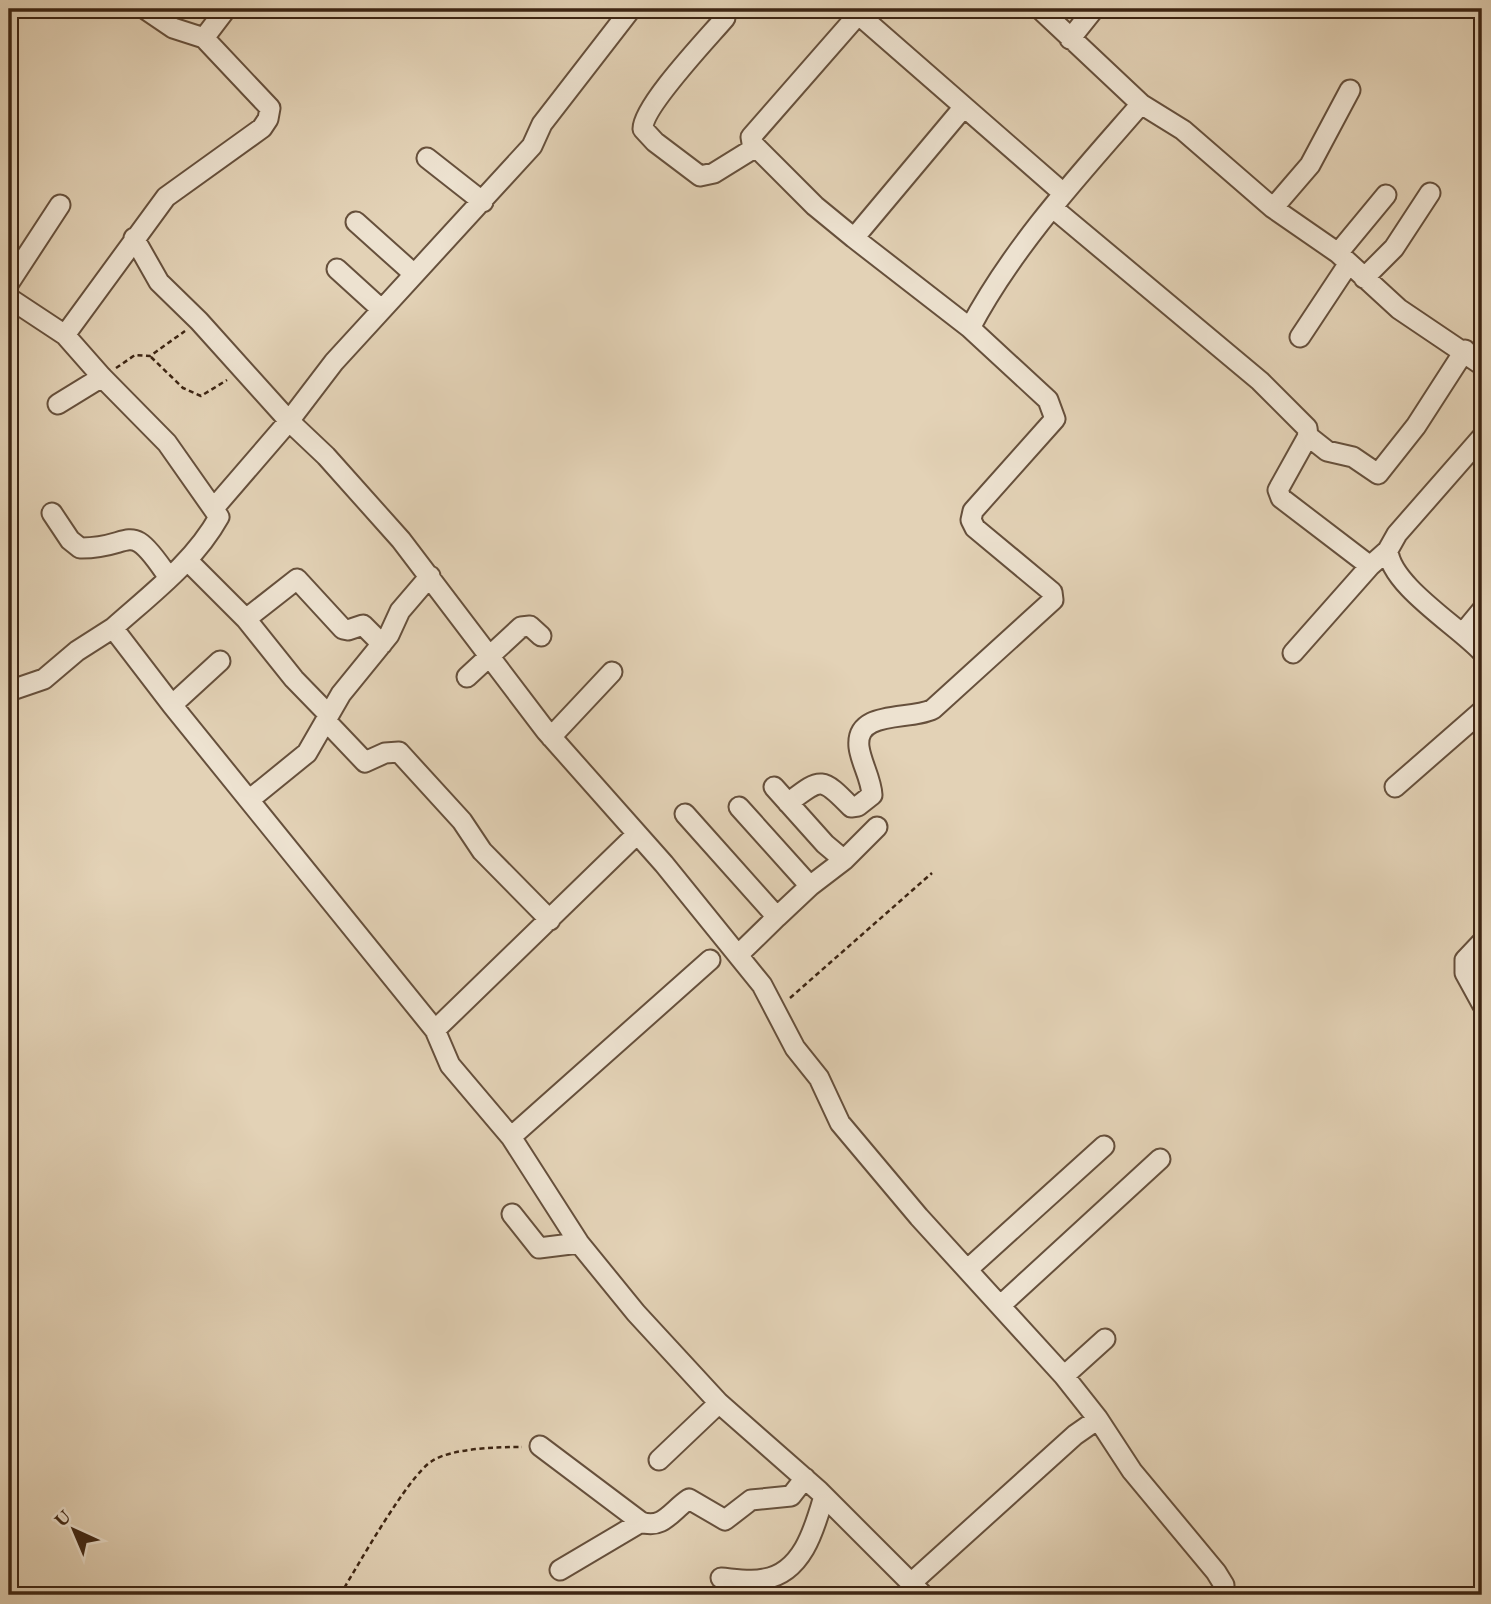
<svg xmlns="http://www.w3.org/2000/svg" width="1491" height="1604" font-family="'EB Garamond',serif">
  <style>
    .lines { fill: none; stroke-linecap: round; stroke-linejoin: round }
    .minor-casing { stroke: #66503c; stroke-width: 23 }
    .path { stroke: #3d2513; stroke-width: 2.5; stroke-dasharray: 5 3.5; stroke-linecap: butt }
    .minor { stroke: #ede2d0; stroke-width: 19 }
  </style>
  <rect width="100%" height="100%" fill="#e3d2b6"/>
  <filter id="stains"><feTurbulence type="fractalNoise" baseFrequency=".00286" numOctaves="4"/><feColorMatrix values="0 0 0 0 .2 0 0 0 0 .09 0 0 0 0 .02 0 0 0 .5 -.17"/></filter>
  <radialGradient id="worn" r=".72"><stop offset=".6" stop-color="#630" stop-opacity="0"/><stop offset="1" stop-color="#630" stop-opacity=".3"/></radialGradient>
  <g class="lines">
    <defs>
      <path id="minor" d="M145,9l28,19 31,10 22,-29
        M724,9l1,9c-16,19 -83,89 -82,111l12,13 45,34 14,-3 42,-26
        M863,9l-112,128 1,6 63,63 39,32 109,-130
        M1040,9l101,95 42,26 90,78 65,45 61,56 83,56
        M858,14l205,179
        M1070,39l24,-30
        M427,158l56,44
        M1053,208l207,173 47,47 1,8 -30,54 3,8 89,68 18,-16
        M1273,208l37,-43 40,-75
        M356,222l58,52
        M134,238l25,44 40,39 90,100 37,35 75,84 145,191 118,133 98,121 33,63 24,30 21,45 79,94 145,159 34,43
        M854,238l116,90
        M1338,253l48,-58
        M337,269l44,40
        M1364,278l30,-30 36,-55
        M9,283l51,-78
        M9,298l56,37 37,42 65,66 52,74c-25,45 -68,77 -106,111l59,77 263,325 15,35 61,72 68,106 57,70 83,90 100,88 104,104
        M65,335l101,-138 96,-69 6,-9 2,-11 -66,-70
        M1300,337l49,-74
        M58,404l44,-27
        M1308,436l19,15 26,6 25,17 38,-48 49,-76
        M1482,437l-85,97 -9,16c2,35 70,76 94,102
        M214,508l75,-87 45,-59 198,-216 10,-22 89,-115
        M52,513l18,27 10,8c55,1 47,-33 89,30
        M188,561l58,58 51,-40 46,50 5,1 15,-5 19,19
        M246,619l48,60 35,36
        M1463,633l19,-23
        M1293,653l77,-87
        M467,677l54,-50 9,-1 11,10
        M9,691l35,-12 33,-28 36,-23
        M172,705l48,-44
        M326,721l39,41 20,-9 14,-1 63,69 20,30 68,69
        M551,737l61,-65
        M774,787l51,57 19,16
        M1395,787l87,-76
        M249,800l58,-47 34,-59 48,-59 11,-24 30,-35
        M788,803c33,-25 33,-27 63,4l7,-1 14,-11c-1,-17 -11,-32 -13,-48 -4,-38 52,-26 74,-38l120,-109 -1,-8 -77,-64 -4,-8 2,-9 82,-92 -7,-19 -78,-72c44,-83 110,-154 171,-224
        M739,807l71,79 -33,31
        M685,814l92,103 -39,38
        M810,886l34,-26 33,-33
        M1482,942l-17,18v13l17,31
        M435,1030l201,-195
        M511,1137l199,-177
        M512,1214l27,34 40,-5
        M968,1269l136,-123
        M1001,1305l159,-146
        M1064,1376l41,-37
        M540,1446l101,76c22,8 31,-12 48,-23l36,21 26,-20 40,-4 14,-18
        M659,1460l60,-57
        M560,1570l81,-48
        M721,1578c13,1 30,4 43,1 39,-6 51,-52 60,-83
        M910,1584l165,-149 23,-16 34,52 84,101 8,13"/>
    </defs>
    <use href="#minor" class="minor-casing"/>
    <path class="path" d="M151,357l32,31 18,8 26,-16
      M116,368l19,-13 15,1 35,-25
      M790,998l142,-125
      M340,1595c17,-28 68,-119 92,-134 20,-13 66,-14 90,-14"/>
    <use href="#minor" class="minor"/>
  </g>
  <rect width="1491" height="1604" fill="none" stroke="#e3d2b6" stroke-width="35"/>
  <rect x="10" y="10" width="1470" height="1583" fill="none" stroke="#3d2513" stroke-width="3.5"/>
  <rect x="18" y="18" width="1456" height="1569" fill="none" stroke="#3d2513" stroke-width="2"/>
  <g transform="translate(74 1530) rotate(316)" stroke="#ede2d0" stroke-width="5" paint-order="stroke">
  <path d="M0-5L12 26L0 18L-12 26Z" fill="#3d2513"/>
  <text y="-10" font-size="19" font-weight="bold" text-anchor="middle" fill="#3d2513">U</text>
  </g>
  <rect width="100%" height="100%" filter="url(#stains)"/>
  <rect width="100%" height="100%" fill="url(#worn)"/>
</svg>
